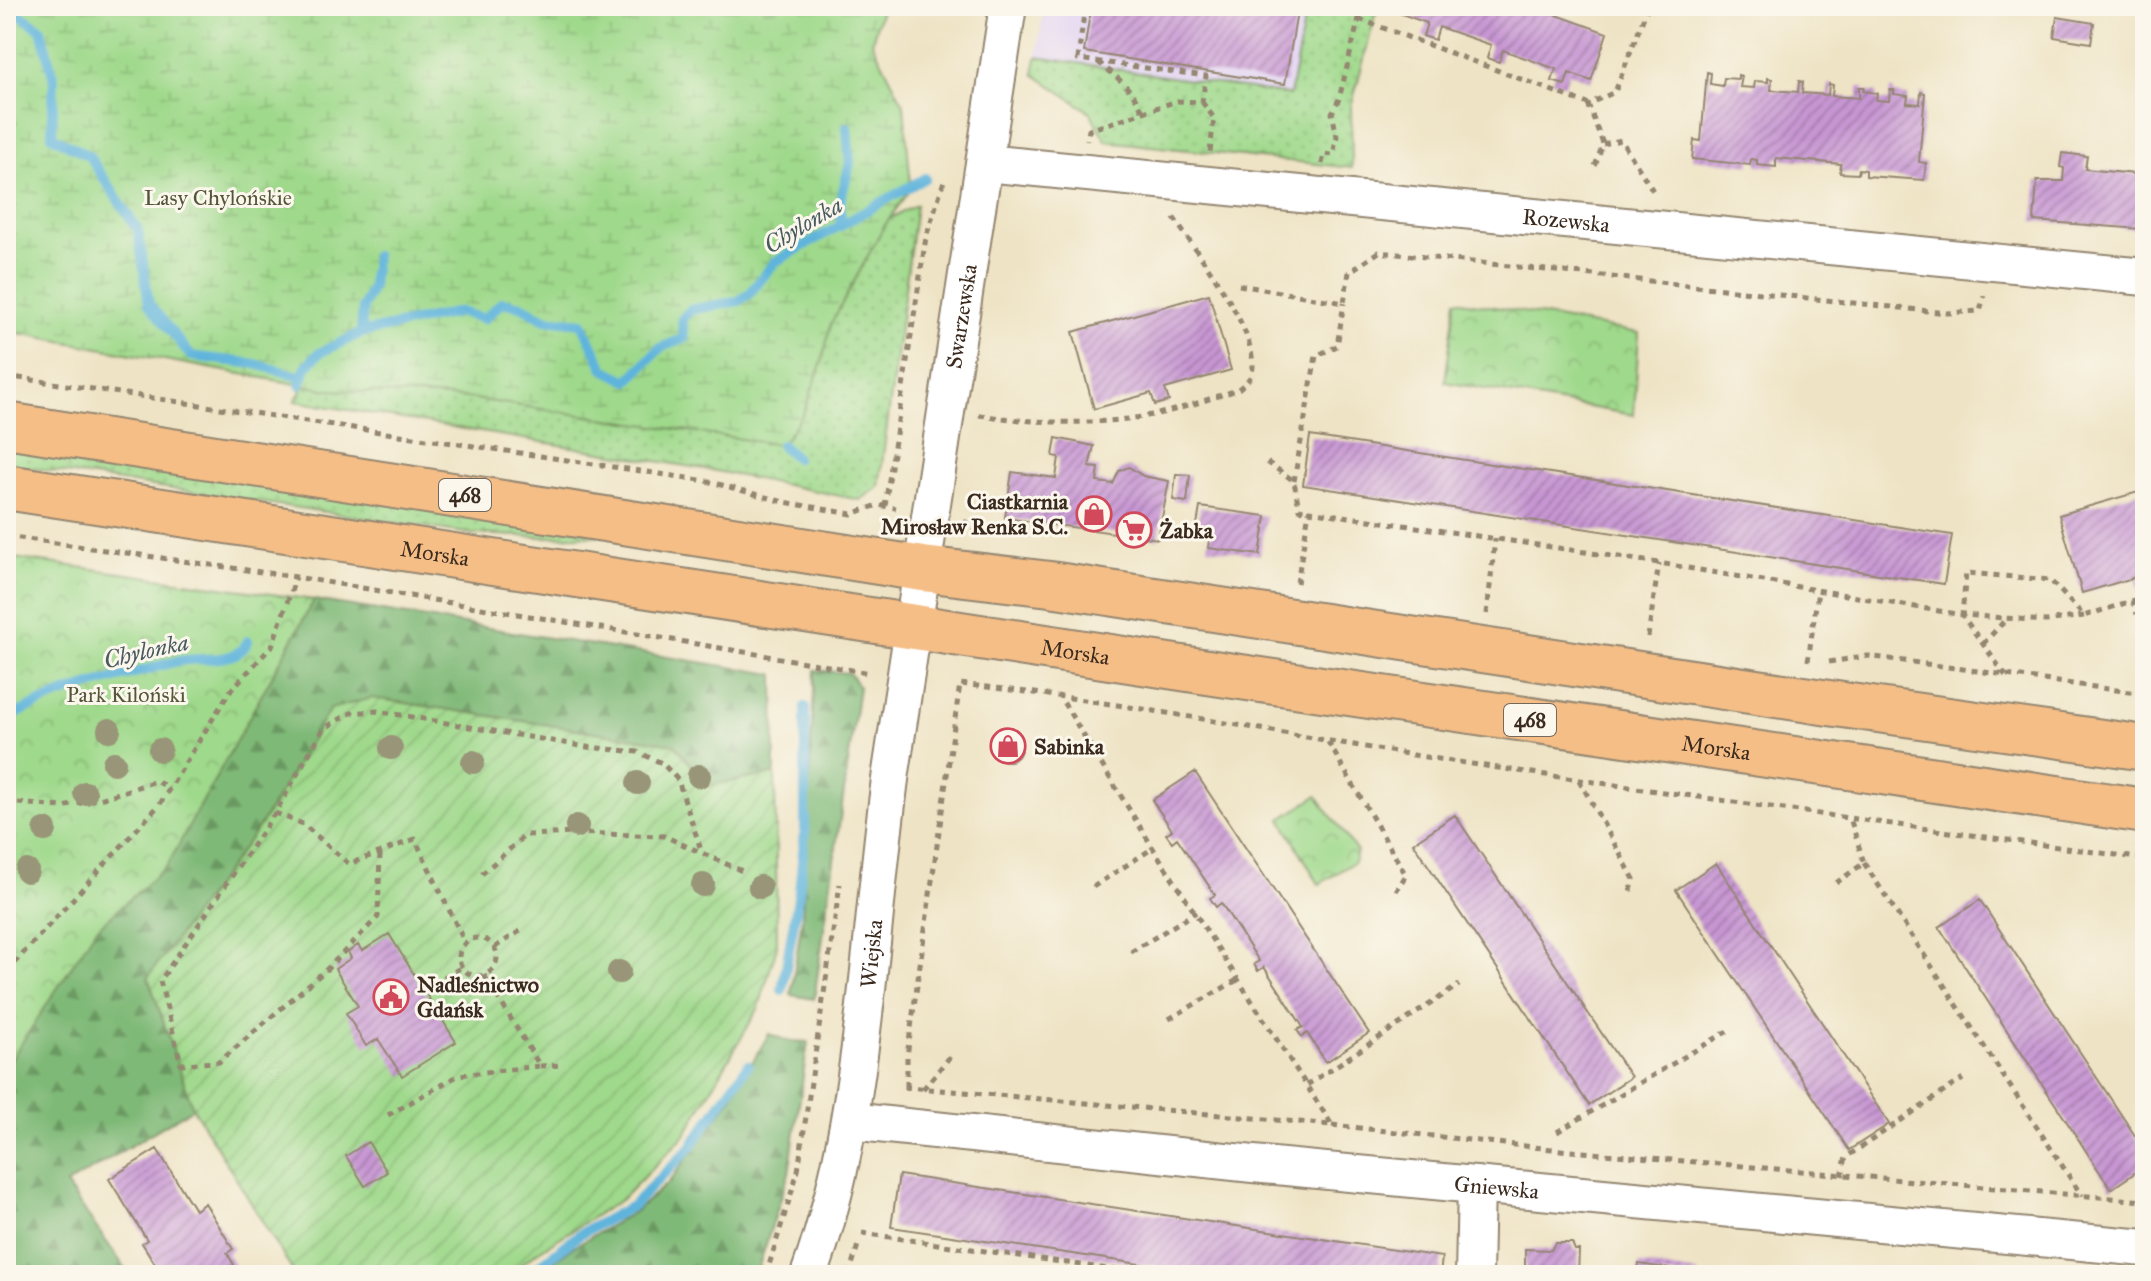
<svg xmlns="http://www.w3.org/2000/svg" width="2151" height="1281" font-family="'IM FELL Great Primer',serif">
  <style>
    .built { fill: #e2d4f3 }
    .grass { fill: url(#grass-dots); stroke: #6d8254; stroke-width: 2 }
    .forest { fill: url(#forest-firs); stroke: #5d724a; stroke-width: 2 }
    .wetland { fill: url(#wetland-marsh); stroke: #6d8254; stroke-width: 2 }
    .park { fill: url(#park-crowns); stroke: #6d8254; stroke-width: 2 }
    .garden { fill: url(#garden-furrows); stroke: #6d8254; stroke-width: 2 }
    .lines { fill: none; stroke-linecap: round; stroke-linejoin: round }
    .stream { stroke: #5fb4dc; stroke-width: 10 }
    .building { fill: url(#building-hatch) }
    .minor-casing { stroke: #948671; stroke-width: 40 }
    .primary-casing { stroke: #948671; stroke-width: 48 }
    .path { stroke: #948671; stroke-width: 5; stroke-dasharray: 6 6; stroke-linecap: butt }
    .minor { stroke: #fff; stroke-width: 36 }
    .primary { stroke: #f5be86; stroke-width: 44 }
    .tree { fill: #999578 }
    .labels { text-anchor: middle; stroke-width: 6; stroke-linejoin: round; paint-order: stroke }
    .shield { fill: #fbf7ec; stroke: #75685c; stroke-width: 2 }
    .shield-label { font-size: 20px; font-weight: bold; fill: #3b2a1e }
    .park-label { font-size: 22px; fill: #545639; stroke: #fbf7ec }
    .street-label { font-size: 22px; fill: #3b2a1e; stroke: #fbf7ec }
    .poi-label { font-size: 22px; font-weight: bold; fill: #3b2a1e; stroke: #fbf7ec; text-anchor: start }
    .water-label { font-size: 24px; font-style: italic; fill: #485a60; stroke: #fbf7ec }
  </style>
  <defs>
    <pattern id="grass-dots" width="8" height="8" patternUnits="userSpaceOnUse" patternTransform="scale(2)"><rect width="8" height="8" fill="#9fd98b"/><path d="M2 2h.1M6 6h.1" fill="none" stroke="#8aba78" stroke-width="1.8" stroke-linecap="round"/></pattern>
    <pattern id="forest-firs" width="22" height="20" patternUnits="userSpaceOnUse" patternTransform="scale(2)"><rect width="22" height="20" fill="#7fb977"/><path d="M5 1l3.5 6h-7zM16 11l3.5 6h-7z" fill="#699761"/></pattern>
    <pattern id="wetland-marsh" width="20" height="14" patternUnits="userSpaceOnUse" patternTransform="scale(2)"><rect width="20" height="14" fill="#9fd98b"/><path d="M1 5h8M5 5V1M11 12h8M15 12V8" fill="none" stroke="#8aba78"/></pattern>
    <pattern id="park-crowns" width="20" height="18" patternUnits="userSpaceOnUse" patternTransform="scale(2)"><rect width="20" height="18" fill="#9fd98b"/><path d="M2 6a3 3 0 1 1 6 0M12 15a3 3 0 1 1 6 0" fill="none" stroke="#8aba78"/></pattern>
    <pattern id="garden-furrows" width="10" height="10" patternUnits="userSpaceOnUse" patternTransform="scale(2)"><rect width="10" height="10" fill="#9fd98b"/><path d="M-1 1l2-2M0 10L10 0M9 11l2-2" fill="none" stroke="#8aba78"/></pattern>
    <pattern id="building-hatch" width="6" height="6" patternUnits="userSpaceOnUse" patternTransform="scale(2)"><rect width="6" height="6" fill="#c796d3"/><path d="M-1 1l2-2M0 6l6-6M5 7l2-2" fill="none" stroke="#a37bab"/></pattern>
  </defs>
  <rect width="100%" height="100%" fill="#fbf7ec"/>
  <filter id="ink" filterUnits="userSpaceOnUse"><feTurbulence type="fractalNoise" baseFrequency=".0125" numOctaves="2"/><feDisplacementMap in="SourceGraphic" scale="16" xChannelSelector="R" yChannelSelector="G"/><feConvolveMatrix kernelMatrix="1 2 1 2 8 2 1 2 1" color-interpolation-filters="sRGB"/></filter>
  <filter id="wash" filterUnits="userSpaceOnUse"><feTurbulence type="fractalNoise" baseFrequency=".006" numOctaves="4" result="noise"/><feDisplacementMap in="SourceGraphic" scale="32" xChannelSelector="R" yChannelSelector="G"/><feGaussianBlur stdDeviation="1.8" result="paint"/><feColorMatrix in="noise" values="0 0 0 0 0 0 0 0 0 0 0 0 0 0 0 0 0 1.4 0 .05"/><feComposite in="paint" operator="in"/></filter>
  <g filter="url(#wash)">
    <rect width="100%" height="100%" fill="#eee3c4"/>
    <path class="built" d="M1044,6h263l-16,89 -254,-38z"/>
    <path class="grass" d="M1307,6h71l-27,101 1,61 -246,-27 -16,-29 -56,-38 3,-17 253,38z
      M916,205l-37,282 -19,13 -144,-29 -421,-70 26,-42 433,-71z
      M6,444l603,91 -65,2 -72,-3 -466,-70z"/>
    <path class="forest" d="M314,600l460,74 1,100 -67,12 -378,-77 -69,115 -113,153 45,131 -127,77 64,90h-124v-275l189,-185z
      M815,670l34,3 10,14 -45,312 -23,-4 11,-76z
      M769,1034l20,7 19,1 -19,131 -33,102h-221l36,-27 63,-36 35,-30 63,-85z"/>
    <path class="wetland" d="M6,6h876l-10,36 32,63 7,83 -28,40 -52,96 -9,38 -19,52 -22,31 -313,-47 -139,-8 -323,-59z"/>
    <path class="park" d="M1456,300l183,33 -5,82 -189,-33z
      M6,557l308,43 -147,266 -71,63 -90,138z
      M1317,796l40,56 -3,10 -35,22 -38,-65z"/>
    <path class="garden" d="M372,698l302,46 34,42 67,-12 2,172 -18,61 -74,128 -63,64 -85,53 -29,23h-213l-102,-167 -45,-131 113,-153 69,-115z"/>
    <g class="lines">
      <path class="stream" d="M6,6l35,23 13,51 -2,56 37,20 49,74 11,74 42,52 64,8 48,13
        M841,226l-1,-23 10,-40 -3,-36
        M361,333l2,-26 9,-20 3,-31
        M300,385l6,-18 13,-14 42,-20 99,-21 24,7 18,-17 19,4 24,13 37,4 22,46 24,12 32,-33 24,-10 -2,-19 8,-9 49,-9 11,-8 25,-31 150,-84
        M781,445l15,13
        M6,720c40,-24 89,-37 133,-48 16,-4 32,-11 48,-12 22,-3 50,4 61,-19
        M782,990l17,-98 6,-60v-125
        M527,1275l53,-41 52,-28 58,-58 58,-83"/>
    </g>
    <g id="blocks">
      <path class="building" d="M1091,6h207l-13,78 -201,-32z
        M1398,6h134l75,27 -16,48 -22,-8 -4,12 -13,-4 4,-12 -53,-19 -4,12 -12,-4 4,-13 -52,-18 -4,13 -12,-4 4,-13 -31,-11z
        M2057,17l37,6 -3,20 -37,-6z
        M1707,72l4,1 -1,11 13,2 1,-8 14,1v-4l4,1 -2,11 14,1 1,-7 13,1v-4l4,1 -1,11 27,2 1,-11 4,1 -1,11 26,2 1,-11 4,1 -1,11 27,2v-11h5l-1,4 14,2 -1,7 13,1 1,-11h4v4l14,2 -1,7 13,1 1,-12 4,1 -6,69 7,1 -2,17 -58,-4v-6l-7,-1 -1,5 -18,-1 1,-9 -65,-6v9l-19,-2v-5l-6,-1 -1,6 -58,-6 2,-19 7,1z
        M2062,153l25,3 -2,13 60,6 -4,54 -107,-8 3,-40h26l1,-13 -4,-1z
        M1209,294l22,76 -66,19 4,12 -14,4 -4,-12 -57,16 -21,-77z
        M1310,436l642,99 -8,49 -641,-99z
        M1056,438l38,8 -5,21 10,1 -2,14 16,2 6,-13 10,-4 14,9 26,5 -11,58 -153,-21 7,-46 44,6 3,-21 -6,-1z
        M1176,474l14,1 -3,27 -14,-2z
        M2145,490v99l-6,2 -3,-14 -54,16 -23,-78z
        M1200,507l66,9 -6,39 -52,-7 2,-15 -14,-2z
        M995 748a13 13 0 1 1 26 0a13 13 0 1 1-26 0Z
        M1195,772l174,261 -43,29 -19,-29 -5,4 -5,-7 6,-3 -39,-60 -6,4 -4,-7 5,-3 -38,-58 -5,4 -6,-9 5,-3 -38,-57 -5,4 -6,-8 6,-4 -20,-30z
        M1455,815l176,262 -42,28 -176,-262z
        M1716,863l173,261 -40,26 -173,-260z
        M1980,900l165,251v15l-34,23 -172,-262z
        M389,934l67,108 -54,34 -24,-37 -12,7 -20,-33 12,-7 -23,-37 16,-11 -3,-6 10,-7 4,6z
        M368,1142l19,30 -22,14 -19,-30z
        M157,1149l38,61 10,-7 28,46 -6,4 7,12 -15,10h-19l-2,-4 -7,4h-29l-20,-32 5,-3 -38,-61z
        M899,1175l543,82 -2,18h-227l-322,-48z
        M1555,1243h17l3,7h4l-1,25h-62v-3h9v-23l26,1z
        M1639,1264l60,9 -1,2h-61z"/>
    </g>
  </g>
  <g filter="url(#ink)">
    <use href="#blocks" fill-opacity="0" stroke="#948671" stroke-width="2"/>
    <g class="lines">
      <defs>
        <g id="minor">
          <path id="s1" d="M985,163l1160,114"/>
          <path id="s2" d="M850,1121l403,43 892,84"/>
          <path id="s3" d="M809,1275c57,-158 59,-337 82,-503 37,-255 80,-510 117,-766"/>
          <path d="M1474,1275l2,-90"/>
        </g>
        <g id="primary">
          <path d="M6,425l917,144 127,15 779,119 316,45"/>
          <path id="s4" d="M6,487l1208,186 931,138"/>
        </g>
      </defs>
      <use href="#minor" class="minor-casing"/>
      <use href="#primary" class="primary-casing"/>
      <path class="path" d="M1085,6l-7,53 128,17 -4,26 -25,-1 -82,27 -6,2 -2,10
        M1359,19l229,85 27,-12 33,-86
        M1098,62c19,15 35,27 45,50
        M1202,102l12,16 -4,34
        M1588,104l15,40 -9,25
        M1603,144l18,-4 34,54
        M1322,164l2,-10 9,1 4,-19 -5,-23 7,-14 23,-93
        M1239,285l105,18 5,-31 30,-20 568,61 33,-2 4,-15
        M6,376l701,105 77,21 68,12 26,-9 18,3
        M979,415c55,8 113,11 168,1 30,-5 61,-17 90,-26 9,-7 16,-13 16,-25 -2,-46 -56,-111 -81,-150
        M1267,462l27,19 5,28 10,2
        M1294,481l22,-125 21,-10 7,-43
        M885,506l41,-269 18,-56
        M964,521l21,15
        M6,536l290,41 574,96
        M1297,583l12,-72 350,52 303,52 4,-42 84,7 34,36 48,-15 5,13
        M2132,601l13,-4
        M1487,614l8,-75
        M1648,637l11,-74
        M1983,644l24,-26
        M1808,661l10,-70
        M1829,662l39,-6 277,38
        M2006,676l-44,-61 84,6 38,-5
        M1328,742l78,133 -10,16
        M1579,780l55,99 -4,15
        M6,802l57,5 40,-9 53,-17 13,7
        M275,813l28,11 46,40 66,-25 50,104
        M380,854l-2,63 -50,51 -109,94 -38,2 -21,-83 115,-168 48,-84 28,-16 26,-2 210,36 51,5 24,11 16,17 24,73
        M1864,863l218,333
        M482,874l43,-39 48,-2 91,3 78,35
        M1836,883l28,-20 -14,-45
        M1093,887l60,-39
        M459 957a19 19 0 1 1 38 0a19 19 0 1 1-38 0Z
        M495,947l30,-19
        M1131,952l65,-40
        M6,972l154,-168 70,-113 42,-45 24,-69
        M423,989l39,-22
        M1169,1019l70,-40
        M540,1066l24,-1
        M1307,1085l152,-100
        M907,1087v-31l53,-372c159,17 315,49 472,74 238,36 475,68 713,101
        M923,1089l30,-36
        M907,1090v-3l425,38 -179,-277 -93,-151
        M388,1115l71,-40 81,-9 -56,-91
        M1332,1125l238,26 575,50
        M1557,1132l171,-101
        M798,1171l42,-287
        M1842,1176l4,-19 117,-78
        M862,1233l288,42
        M766,1275l32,-104h2
        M849,1275l9,-30"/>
      <use href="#minor" class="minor"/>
      <use href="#primary" class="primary"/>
    </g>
    <g class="tree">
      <circle cx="109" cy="730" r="12"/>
      <circle cx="391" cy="748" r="12"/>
      <circle cx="160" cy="750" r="12"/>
      <circle cx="473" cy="762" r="12"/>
      <circle cx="114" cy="763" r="12"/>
      <circle cx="699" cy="776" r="12"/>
      <circle cx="638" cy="783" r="12"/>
      <circle cx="85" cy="793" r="12"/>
      <circle cx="577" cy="826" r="12"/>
      <circle cx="45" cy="830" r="12"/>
      <circle cx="27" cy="871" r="12"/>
      <circle cx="703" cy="885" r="12"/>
      <circle cx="760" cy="887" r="12"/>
      <circle cx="619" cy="972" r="12"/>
    </g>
  </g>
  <defs>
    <symbol id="shop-ring" viewBox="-11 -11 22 22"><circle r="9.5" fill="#fbf7ec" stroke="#d1495b" stroke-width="1.5"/><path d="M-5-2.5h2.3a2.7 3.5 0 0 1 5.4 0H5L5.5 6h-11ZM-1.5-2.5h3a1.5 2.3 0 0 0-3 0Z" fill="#d1495b"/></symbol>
    <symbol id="supermarket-ring" viewBox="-11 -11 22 22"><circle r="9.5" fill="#fbf7ec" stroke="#d1495b" stroke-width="1.5"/><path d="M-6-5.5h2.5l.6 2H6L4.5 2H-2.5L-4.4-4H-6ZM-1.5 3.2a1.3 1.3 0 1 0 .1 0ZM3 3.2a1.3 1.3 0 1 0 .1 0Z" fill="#d1495b"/></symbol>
    <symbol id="civic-ring" viewBox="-11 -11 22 22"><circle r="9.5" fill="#fbf7ec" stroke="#d1495b" stroke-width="1.5"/><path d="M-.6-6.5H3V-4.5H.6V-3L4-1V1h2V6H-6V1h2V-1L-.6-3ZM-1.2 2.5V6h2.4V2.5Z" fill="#d1495b"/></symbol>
  </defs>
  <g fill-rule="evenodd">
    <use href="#shop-ring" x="1074" y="494" width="40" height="40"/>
    <use href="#supermarket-ring" x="1114" y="510" width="40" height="40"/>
    <use href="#shop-ring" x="988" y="726" width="40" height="40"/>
    <use href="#civic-ring" x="371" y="977" width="40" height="40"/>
  </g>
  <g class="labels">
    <g class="shield">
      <rect x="439" y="479" width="52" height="32" rx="6"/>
      <rect x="1504" y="704" width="52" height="32" rx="6"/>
    </g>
    <g class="shield-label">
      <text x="465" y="502">468</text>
      <text x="1530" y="727">468</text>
    </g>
    <g class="park-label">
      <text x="218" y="205">Lasy Chylońskie</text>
      <text x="126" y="702">Park Kiloński</text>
    </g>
    <g class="street-label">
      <text dy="8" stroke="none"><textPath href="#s1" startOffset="584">Rozewska</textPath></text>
      <text dy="8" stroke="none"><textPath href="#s3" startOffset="972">Swarzewska</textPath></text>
      <text dy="8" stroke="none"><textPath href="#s4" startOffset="434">Morska</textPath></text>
      <text dy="8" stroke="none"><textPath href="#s4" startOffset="1082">Morska</textPath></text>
      <text dy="8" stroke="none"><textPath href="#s4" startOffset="1730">Morska</textPath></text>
      <text dy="8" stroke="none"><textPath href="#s3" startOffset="328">Wiejska</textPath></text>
      <text dy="8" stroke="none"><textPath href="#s2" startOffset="650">Gniewska</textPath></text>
    </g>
    <g class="poi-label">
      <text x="1068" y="509" text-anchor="end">Ciastkarnia<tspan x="1068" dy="25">Mirosław Renka S.C.</tspan></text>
      <text x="1160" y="538">Żabka</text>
      <text x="1034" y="754">Sabinka</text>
      <text x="417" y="992">Nadleśnictwo<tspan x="417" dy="25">Gdańsk</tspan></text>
    </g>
    <g class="water-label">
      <text transform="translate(803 225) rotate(-31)" y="8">Chylonka</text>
      <text transform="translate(146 651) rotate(-13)" y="8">Chylonka</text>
    </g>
  </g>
  <rect width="2151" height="1281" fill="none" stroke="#fbf7ec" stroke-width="32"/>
</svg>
